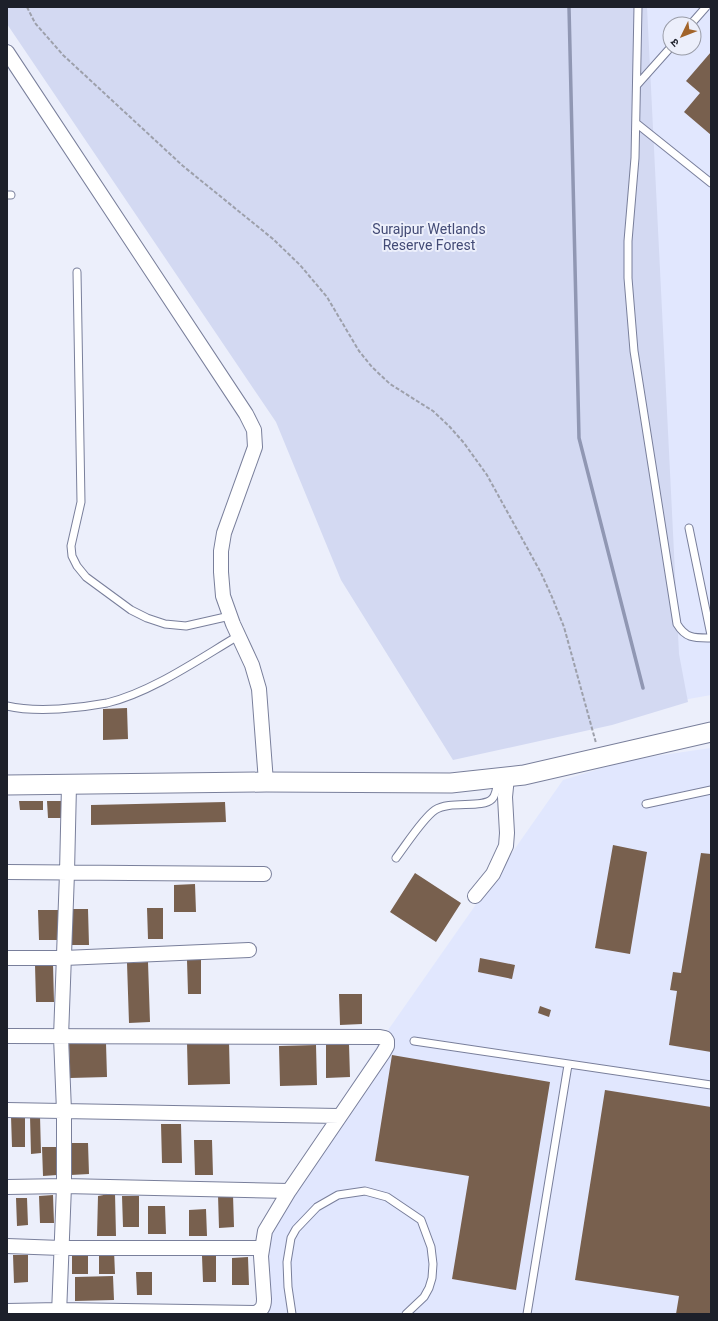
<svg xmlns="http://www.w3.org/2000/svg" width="718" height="1321" font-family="Roboto,'Noto Sans Devanagari',sans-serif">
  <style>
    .built { fill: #e1e7fe; fill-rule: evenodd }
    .green { fill: #d3d9f2 }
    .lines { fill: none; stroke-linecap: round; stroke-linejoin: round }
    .stream { stroke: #9097b3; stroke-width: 3.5 }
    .building { fill: #78604e }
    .service-casing { stroke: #797f9b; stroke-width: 9 }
    .minor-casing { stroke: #797f9b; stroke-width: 16 }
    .secondary-casing { stroke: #797f9b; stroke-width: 21 }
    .path { stroke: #9da0ab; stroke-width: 2; stroke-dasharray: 4 2; stroke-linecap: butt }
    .service { stroke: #fff; stroke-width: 7 }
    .minor { stroke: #fff; stroke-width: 14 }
    .secondary { stroke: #fff; stroke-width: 19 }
    .labels { text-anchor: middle; stroke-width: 4; stroke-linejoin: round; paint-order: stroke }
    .park-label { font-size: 14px; fill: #434b76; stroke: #eceffb }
  </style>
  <rect width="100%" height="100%" fill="#eceffb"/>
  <path class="built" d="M631,7h80v688l-45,8zM670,24h24v24h-24z
    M711,748v566h-442l-7,-93 117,-178 184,-263 65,-20z"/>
  <path class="green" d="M7,7h640l32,647 9,48 -76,23 -159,35 -112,-180 -65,-158 -269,-398z"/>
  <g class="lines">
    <path class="stream" d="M569,7l10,431 64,250"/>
  </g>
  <path class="building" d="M711,52v83l-27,-23 16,-19 -14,-12z
    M127,708l1,31 -25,1v-31z
    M19,801h24v9h-23z
    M47,801h14v17h-13z
    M225,802l1,20 -135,3v-20z
    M613,845l34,7 -17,102 -35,-6z
    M701,853l10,1v198l-42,-7 8,-54 -7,-1 3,-18 8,1z
    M415,873l46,30 -25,39 -46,-30z
    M195,884l1,28h-22v-27z
    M147,908h16v31h-15z
    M71,909h17l1,36h-17z
    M38,910h21v30h-20z
    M480,958l35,7 -3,14 -34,-7z
    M201,959v35h-13l-1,-34z
    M148,962l2,60 -21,1 -2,-60z
    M53,964l1,38h-18l-1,-37z
    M339,994h23v30l-22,1z
    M540,1006l11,4 -2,7 -11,-4z
    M229,1041l1,43 -42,1 -1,-43z
    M69,1043h37l1,34 -37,1z
    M349,1044l1,33 -24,1v-33z
    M316,1045l1,40 -37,1 -1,-40z
    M392,1055l158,27 -34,208 -64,-11 17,-103 -94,-15z
    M605,1090l106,17v207h-35l3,-18 -104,-16z
    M25,1115v32h-13l-1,-31z
    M30,1116h10l1,37 -10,1z
    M161,1124h20l1,39h-20z
    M194,1140h18l1,35h-18z
    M70,1143h18l1,31 -18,1z
    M42,1147h14l1,28 -14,1z
    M115,1193l1,43h-19l1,-40z
    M53,1195l1,28h-14l-1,-27z
    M218,1195h15l1,32 -15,1z
    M122,1196h17v31h-16z
    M16,1198h11l1,27 -11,1z
    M148,1206h17l1,28h-18z
    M206,1209l1,27h-18v-26z
    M72,1250h16v24h-16z
    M99,1250h15l1,24h-16z
    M13,1255h15v27l-14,1z
    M202,1256h14v26h-13z
    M248,1257l1,28h-17v-27z
    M136,1272h16v23h-15z
    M113,1276l1,24 -39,1v-24z"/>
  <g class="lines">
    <defs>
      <path id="service" d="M638,7l-3,151 -7,83v37l6,73 43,273c9,15 18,14 34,14
        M691,24l15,-17
        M637,85l33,-37
        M636,123l75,60
        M7,195h4
        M77,272l4,230 -10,44 1,10 5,10 9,11 45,33 16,8 18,6 21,2 44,-10
        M689,528l22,107
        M7,706c17,4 34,4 52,3 16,-1 32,-3 48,-6 45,-11 92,-44 131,-67
        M646,804l65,-14
        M396,858c10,-13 27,-40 39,-48 15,-10 47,-1 57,-11 5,-5 5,-14 6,-21
        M414,1041l297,44
        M292,1314l-4,-27 -1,-25 4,-24 5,-9 21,-22 21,-12 27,-4 22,6 34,23 10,27 2,17 -1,14 -3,10 -5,9 -18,17
        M527,1314l41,-249"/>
      <path id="minor" d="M7,52l239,362 8,16 1,17 -31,86 -3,18v21l2,24 10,28 19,41 7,24 7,93
        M7,872l257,2
        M475,896l18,-22 13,-28 1,-13 -2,-36 2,-20
        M7,958h57l185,-8
        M7,1036l373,1 5,1 2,3v5l-4,7 -94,138 -24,40 -4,25 3,43c0,8 -2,11 -9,14l-196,-3 -52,1
        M7,1110l332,6
        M7,1187l57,-1 225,5
        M7,1246l54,2h201
        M59,1314l5,-128v-75l-3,-74 6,-164 2,-88"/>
      <path id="secondary" d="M7,785l259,-3 185,1 73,-8 187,-43"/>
    </defs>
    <use href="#service" class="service-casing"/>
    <use href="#minor" class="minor-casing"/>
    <use href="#secondary" class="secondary-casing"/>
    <path class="path" d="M27,7l8,16 28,32 120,111 90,73 27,26 27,32 32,54 13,16 18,17 43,27 16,15 15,17 23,32 54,98 11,24 12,30 32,116"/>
    <use href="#service" class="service"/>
    <use href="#minor" class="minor"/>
    <use href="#secondary" class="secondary"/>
  </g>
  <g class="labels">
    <g class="park-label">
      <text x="429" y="234">Surajpur Wetlands<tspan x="429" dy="16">Reserve Forest</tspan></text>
    </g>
  </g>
  <rect width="718" height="1321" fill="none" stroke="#1d202a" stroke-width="16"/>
  <g transform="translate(682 36) rotate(227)"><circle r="19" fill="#eceffb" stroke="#999ca7"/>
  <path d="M0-3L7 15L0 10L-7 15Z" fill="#a2642a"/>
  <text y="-6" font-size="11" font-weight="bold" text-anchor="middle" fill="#1d202a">उ</text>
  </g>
</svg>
